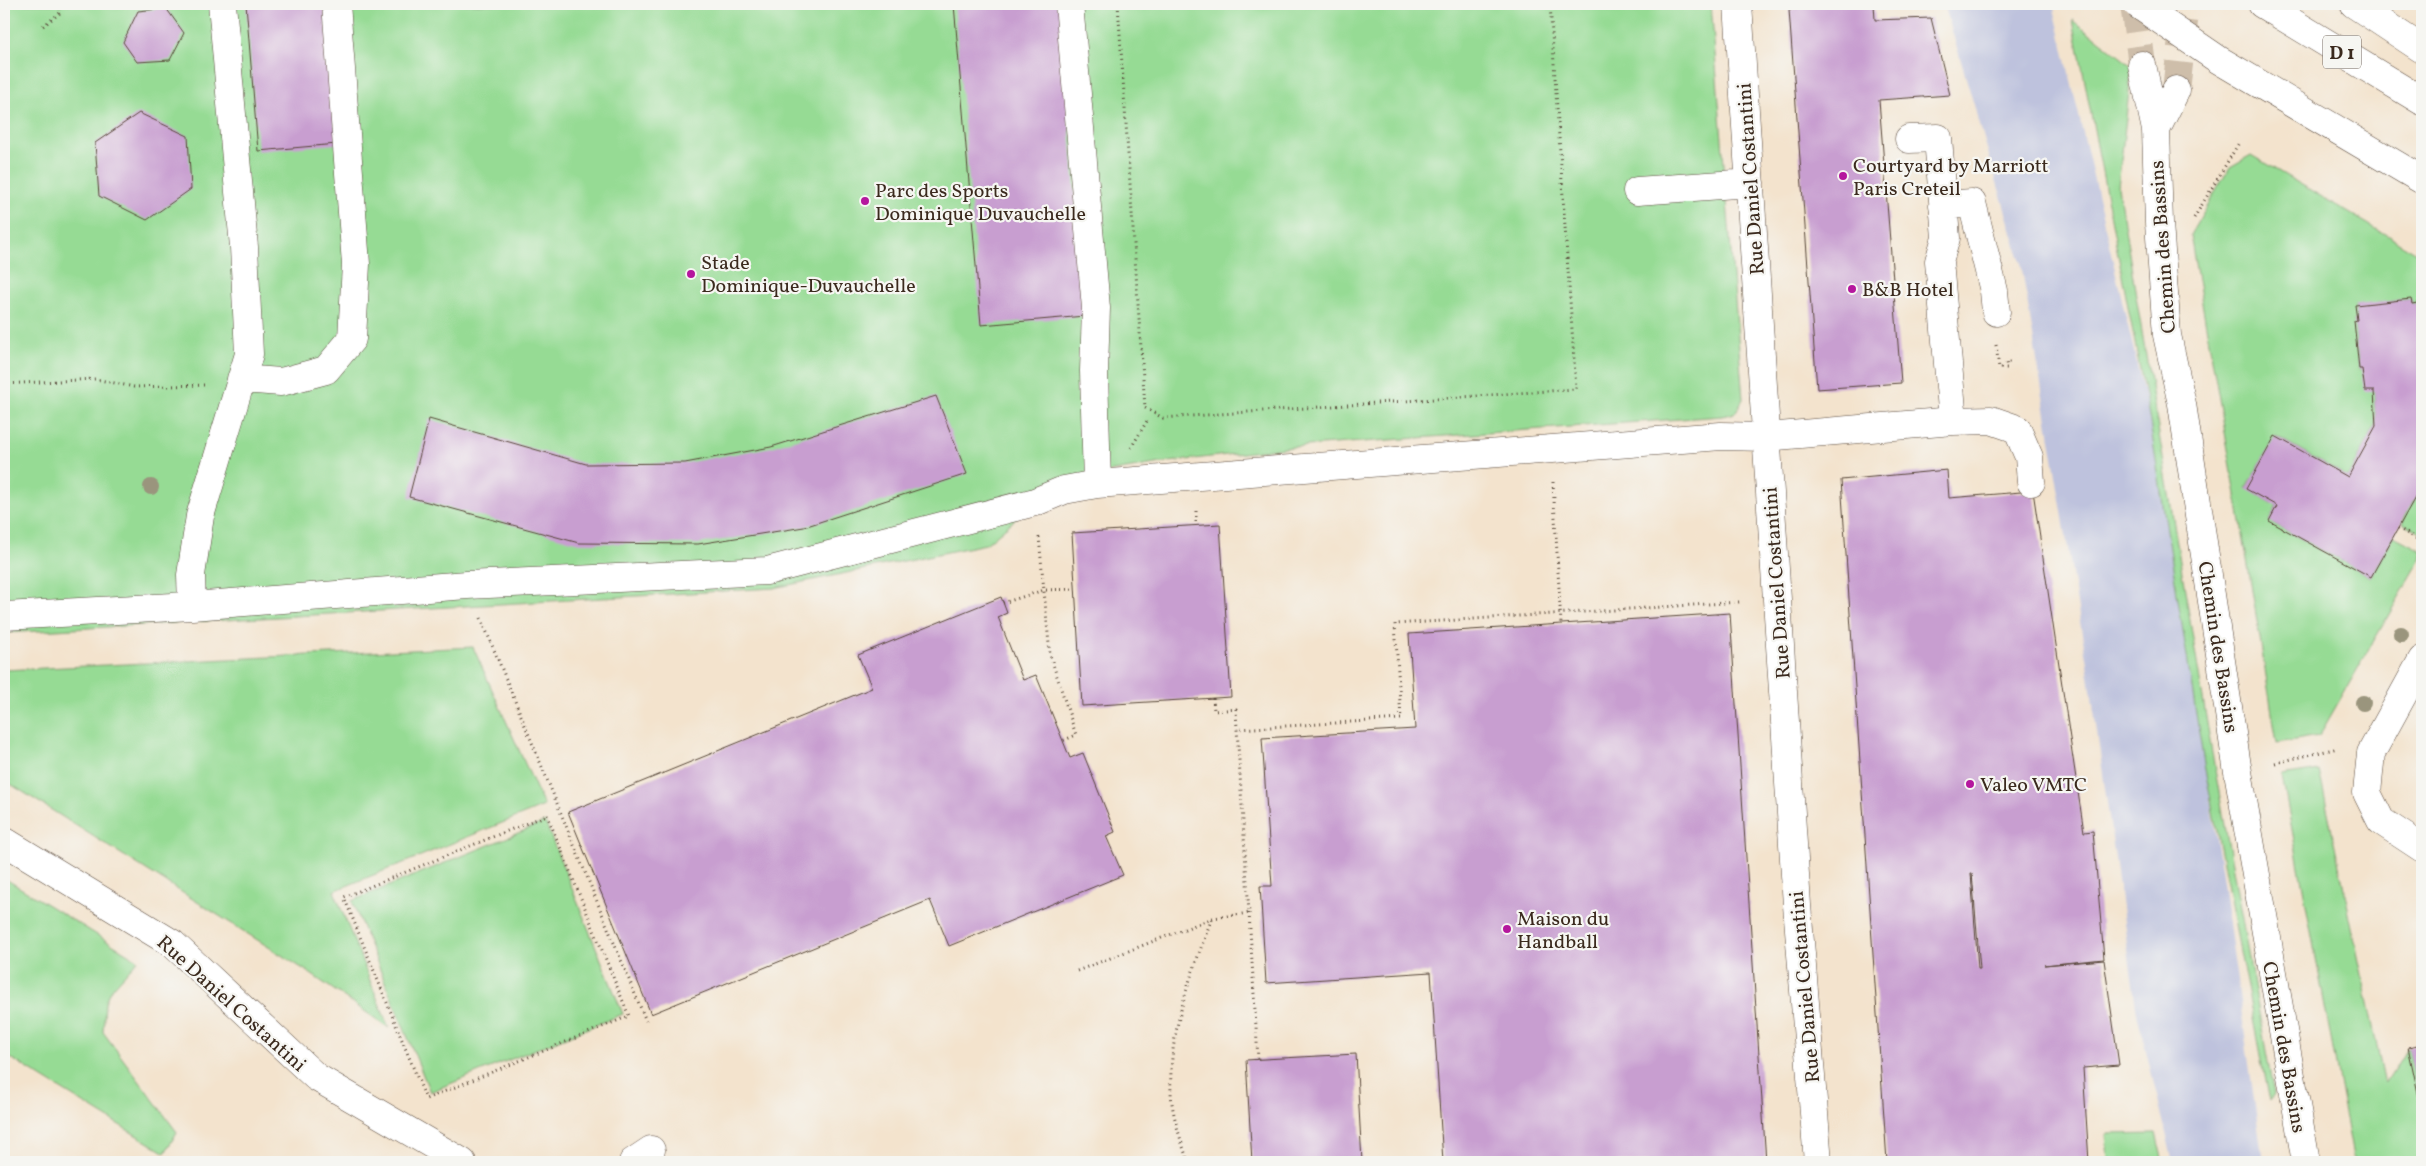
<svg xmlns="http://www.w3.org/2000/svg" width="2426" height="1166" font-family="Vollkorn,serif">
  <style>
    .industrial { fill: #bec2dd }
    .green { fill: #96db94; stroke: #688259 }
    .building { fill: #c89ed0; fill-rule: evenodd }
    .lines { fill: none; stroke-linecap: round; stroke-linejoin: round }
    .major-tunnel { stroke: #cebeaa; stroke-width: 28; stroke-dasharray: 28 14; stroke-linecap: butt }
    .minor-casing { stroke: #574638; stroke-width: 29 }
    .major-casing { stroke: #574638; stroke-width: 29 }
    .path { stroke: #574638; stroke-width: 3; stroke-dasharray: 1 4; stroke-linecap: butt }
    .minor { stroke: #fff; stroke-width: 28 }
    .major { stroke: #fff; stroke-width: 28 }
    .minor-bridge-casing { stroke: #574638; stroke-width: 29; stroke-linecap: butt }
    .minor-bridge { stroke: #fff; stroke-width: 28 }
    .tree { fill: #9a957d }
    .poi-dot { fill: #b5179e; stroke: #f6f6f2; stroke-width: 2 }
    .labels { text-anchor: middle; stroke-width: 4.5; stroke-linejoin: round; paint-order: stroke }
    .shield { fill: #f6f6f2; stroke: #73675e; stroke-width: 1 }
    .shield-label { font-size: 19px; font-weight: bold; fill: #3b2a1e }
    .poi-label { font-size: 20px; fill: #3b2a1e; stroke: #f6f6f2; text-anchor: start }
    .street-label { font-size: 20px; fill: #3b2a1e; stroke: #f6f6f2 }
  </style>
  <rect width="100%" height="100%" fill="#f6f6f2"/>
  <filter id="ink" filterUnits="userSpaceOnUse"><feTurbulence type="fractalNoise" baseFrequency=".02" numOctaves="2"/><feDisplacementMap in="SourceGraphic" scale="10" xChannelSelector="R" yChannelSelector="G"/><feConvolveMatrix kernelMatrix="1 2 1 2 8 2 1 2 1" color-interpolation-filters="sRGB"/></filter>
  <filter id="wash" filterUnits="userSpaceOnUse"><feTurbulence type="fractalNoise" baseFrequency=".0096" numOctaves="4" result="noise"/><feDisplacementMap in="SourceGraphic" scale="20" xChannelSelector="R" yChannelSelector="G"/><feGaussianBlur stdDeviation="1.12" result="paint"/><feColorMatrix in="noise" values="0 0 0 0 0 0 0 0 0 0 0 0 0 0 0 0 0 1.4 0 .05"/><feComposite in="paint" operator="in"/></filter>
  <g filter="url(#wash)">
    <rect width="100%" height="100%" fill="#f3e3cd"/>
    <path class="industrial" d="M1944,4h109l96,412 72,452 42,294h-90l-36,-149 -48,-337 -68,-413z"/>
    <path class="green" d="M4,4h1707l32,395 -8,14 -13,3 -429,31 -132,16 -99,17 -76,64 -212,44 -770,45z
      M2073,20l59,46 -14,121 95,572 61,336 -5,7 -65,-338 -55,-348z
      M2251,155l171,101v46l-10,2 -1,-5 -56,7 2,14 -3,1 5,48h3l12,22 2,35 -28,51 -72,-41 -30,52 31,18 -8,15 102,56 23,-41 28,15v6l-103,179 -42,7 -37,-226 -50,-282 40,-68z
      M2422,485v48l-20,-10z
      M473,647l71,159 -210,85 55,137 -84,-58 -301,-190v-110z
      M2319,770l66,314 23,-37 14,64v51h-68l-72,-386z
      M545,822l78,192 -193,78 -78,-191z
      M4,878l134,82 -29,32 -4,11 -2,29 74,100 -12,21 -161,-99z
      M2156,1133l7,29h-55l-2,-28z"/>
    <g id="blocks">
      <path class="building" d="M246,4h79l12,140 -79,7z
        M954,4h106l25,312 -104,9z
        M1794,4h80l1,16 56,-2 19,77 -71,5 22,283 -84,6 -28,-379 5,-1z
        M166,8l18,25 -14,27 -33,2 -14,-20 15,-31z
        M139,113l49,23 3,53 -44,31 -48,-24 -4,-53z
        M2411,299l1,5 10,-2v183l-51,92 -102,-56 8,-15 -31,-17 29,-53 73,41 28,-51 -2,-35h-9l-3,-22h-3l-5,-48 3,-1 -2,-15z
        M936,396l31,78 -163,53 -106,17 -119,-1 -170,-46 20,-78 157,45 99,-1 86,-16z
        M1947,470l2,28 84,-7 51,341 9,-1 11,128 -60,6 60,-5 15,105 -36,3 6,94h-202l-46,-682zM1971,873h1l8,96h-2z
        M1220,524l11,173 -149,9 -10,-173z
        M1001,597l6,16 -9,4 25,63 13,-5 34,83 13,-5 32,79 -9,4 17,39 -174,71 -19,-46 -279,114 -83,-202 304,-124 -14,-33z
        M1730,613l36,549h-323l-12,-190 -165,11 -6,-97h12l-10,-148 153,-9 -6,-95z
        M2422,1044v63h-1l-13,-60z
        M1356,1054l6,108h-110l-6,-102z"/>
    </g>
  </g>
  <g filter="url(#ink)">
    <use href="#blocks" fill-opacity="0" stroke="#574638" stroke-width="1"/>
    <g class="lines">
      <path class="major-tunnel" d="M2134,4l8,61
        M2176,90l10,-86"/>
      <defs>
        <path id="minor" d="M1069,4l27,304 -2,63 3,113
          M1738,4l59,901 21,257
          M1909,139l29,-1 8,100 -7,23 14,160
          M1637,191l113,-8
          M1943,205l29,-2 22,88 2,21
          M241,379l40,3 45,-12 26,-31 4,-75 -20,-260
          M192,606l-1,-31 9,-59 49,-162 -5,-107 -22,-243
          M4,616l188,-10 275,-21 300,-14 268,-69 29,-12 33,-6 624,-48 46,1 186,-16 38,-1 26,9 12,28 2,25
          M2422,660l-51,93 -4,40 14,28 41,27
          M4,841l169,103 143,133 146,85
          M633,1162l18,-12"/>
        <path id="major" d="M2262,4l160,97
          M2354,4l68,45
          M2142,65l14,65 3,93 8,112 15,69 55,362 69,396
          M2156,130l20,-40"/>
      </defs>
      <use href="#minor" class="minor-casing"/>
      <use href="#major" class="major-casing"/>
      <path class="path" d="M1118,4l27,404 18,10 413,-29 -26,-385
        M43,26l17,-13 -1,-9
        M2194,218l46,-77
        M1996,345l3,23h8l-1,-6h4
        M4,384l91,-5 39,8 71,-2
        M1131,448l16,-27
        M1553,482l8,142
        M1196,511v14
        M2398,528l24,14
        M1039,537l11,118 26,80 -14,6
        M1003,603l41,-13 31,-1
        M481,618l165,403
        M1213,698l1,13 22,-2 1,20
        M2275,763l63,-15
        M547,815l82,201 -203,83 -82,-202z
        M1249,913l9,146
        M1077,971l136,-53 36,-5 -12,-184 164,-10 -6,-95 345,-22
        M1188,1162c-7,-22 -16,-46 -17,-70 -3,-59 21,-120 41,-174"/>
      <use href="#minor" class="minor"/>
      <use href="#major" class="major"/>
      <defs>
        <path id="minor-bridge" d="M2137,4l82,56 203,120"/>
      </defs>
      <use href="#minor-bridge" class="minor-bridge-casing"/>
      <use href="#minor-bridge" class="minor-bridge"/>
    </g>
    <g class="tree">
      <circle cx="151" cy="487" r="8"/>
      <circle cx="2401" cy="634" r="8"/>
      <circle cx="2363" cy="703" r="8"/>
    </g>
  </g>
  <g class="poi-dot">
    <circle cx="1843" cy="176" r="5"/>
    <circle cx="865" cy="201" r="5"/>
    <circle cx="691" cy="274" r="5"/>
    <circle cx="1852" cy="289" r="5"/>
    <circle cx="1970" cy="784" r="5"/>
    <circle cx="1507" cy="929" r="5"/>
  </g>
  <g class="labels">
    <rect class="shield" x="2323" y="35.5" width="38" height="33" rx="4"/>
    <g class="shield-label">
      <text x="2342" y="59">D 1</text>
    </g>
    <g class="poi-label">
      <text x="1853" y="172">Courtyard by Marriott<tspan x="1853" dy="23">Paris Creteil</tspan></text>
      <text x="875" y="197">Parc des Sports<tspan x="875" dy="23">Dominique Duvauchelle</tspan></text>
      <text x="701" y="269">Stade<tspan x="701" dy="23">Dominique-Duvauchelle</tspan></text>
      <text x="1862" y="296">B&amp;B Hotel</text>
      <text x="1980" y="791">Valeo VMTC</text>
      <text x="1517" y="925">Maison du<tspan x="1517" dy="23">Handball</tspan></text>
    </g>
    <g class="street-label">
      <text transform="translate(1750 179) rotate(-94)" y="7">Rue Daniel Costantini</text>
      <text transform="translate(2162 247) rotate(-94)" y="7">Chemin des Bassins</text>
      <text transform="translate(1776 583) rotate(-94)" y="7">Rue Daniel Costantini</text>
      <text transform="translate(2219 647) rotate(81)" y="7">Chemin des Bassins</text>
      <text transform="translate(1804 987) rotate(-95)" y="7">Rue Daniel Costantini</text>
      <text transform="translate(232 1003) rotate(42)" y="7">Rue Daniel Costantini</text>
      <text transform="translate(2285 1047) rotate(80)" y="7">Chemin des Bassins</text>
    </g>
  </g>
  <rect width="2426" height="1166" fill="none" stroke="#f6f6f2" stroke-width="20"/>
</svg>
